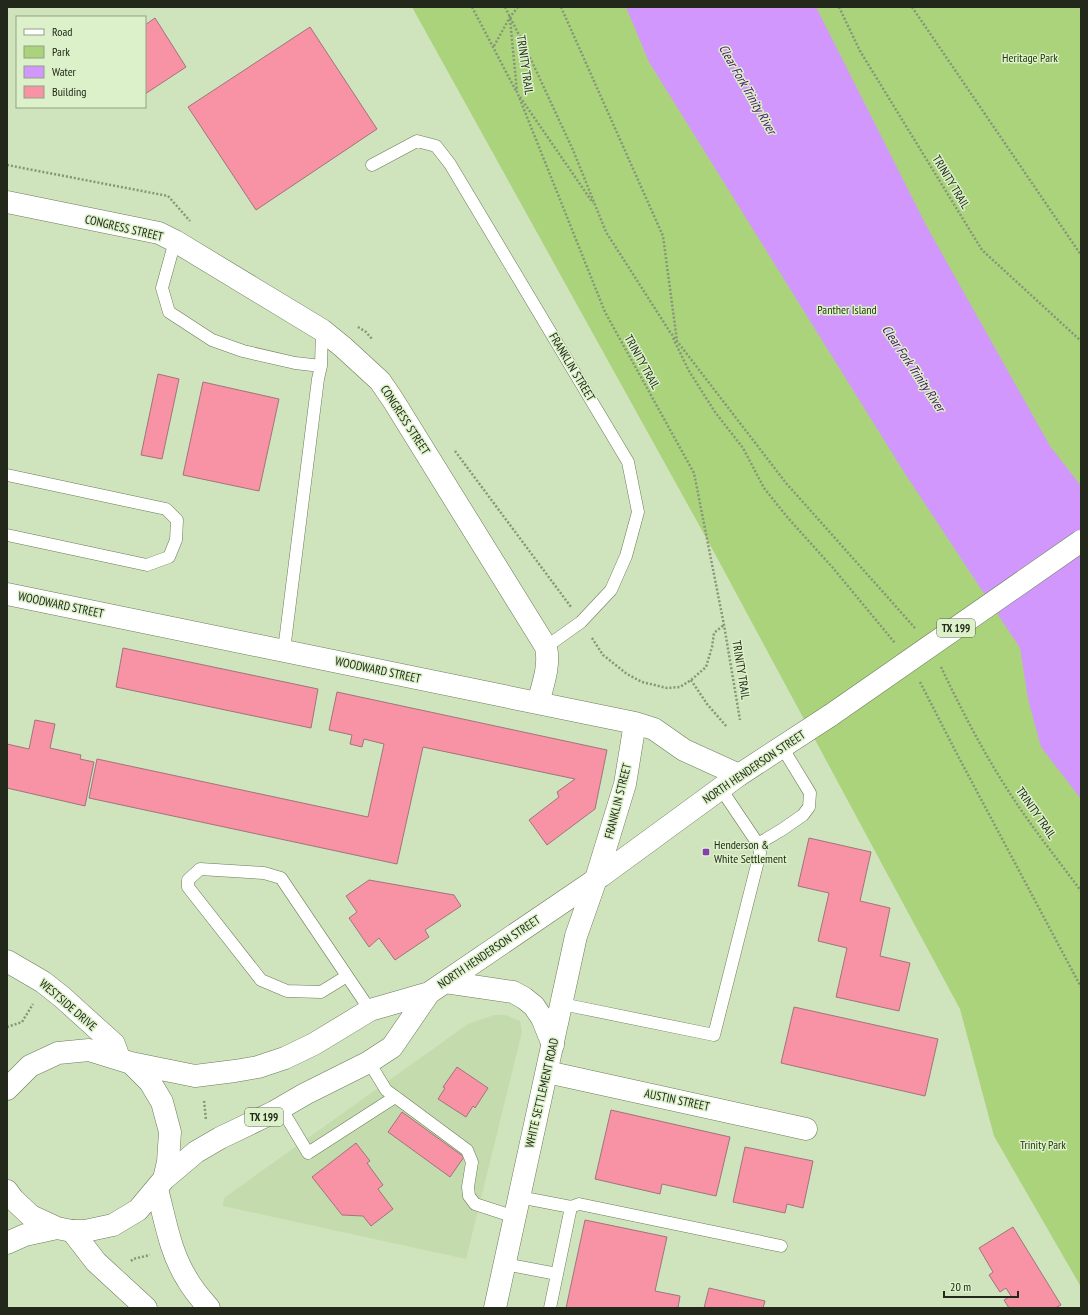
<svg xmlns="http://www.w3.org/2000/svg" width="1088" height="1315" font-family="'PT Sans Narrow',sans-serif">
  <style>
    .built { fill: #c4dcad }
    .green { fill: #aad37c }
    .water { fill: #d197fc }
    .building { fill: #f793a4; stroke: #a1747b }
    .lines { fill: none; stroke-linecap: round; stroke-linejoin: round }
    .lane-casing { stroke: #6a7c58; stroke-width: 13 }
    .street-casing { stroke: #6a7c58; stroke-width: 23 }
    .secondary-casing { stroke: #6a7c58; stroke-width: 23 }
    .primary-casing { stroke: #6a7c58; stroke-width: 23 }
    .path { stroke: #869578; stroke-width: 2.5; stroke-dasharray: 2 2; stroke-linecap: butt }
    .lane { stroke: #fff; stroke-width: 12 }
    .street { stroke: #fff; stroke-width: 22 }
    .secondary { stroke: #fff; stroke-width: 22 }
    .primary { stroke: #fff; stroke-width: 22 }
    .primary-bridge-casing { stroke: #6a7c58; stroke-width: 23; stroke-linecap: butt }
    .primary-bridge { stroke: #fff; stroke-width: 22 }
    .poi-dot { fill: #853fb2; stroke: #dcf1c9; stroke-width: 1.5 }
    .labels { text-anchor: middle; stroke-width: 3; stroke-linejoin: round; paint-order: stroke }
    .shield { fill: #dcf1c9; stroke: #5a654e; stroke-width: 1 }
    .shield-label { font-size: 11px; font-weight: bold; fill: #22291a }
    .park-label { font-size: 12px; fill: #273a0d; stroke: #dcf1c9 }
    .street-label { font-size: 12px; fill: #22291a; stroke: #dcf1c9 }
    .poi-label { font-size: 12px; fill: #22291a; stroke: #dcf1c9; text-anchor: start }
    .water-label { font-size: 13px; font-style: italic; fill: #4b116b; stroke: #dcf1c9 }
  </style>
  <rect width="100%" height="100%" fill="#cfe3bc"/>
  <path class="built" d="M494,1015h11l15,6 2,11 -56,227 -243,-53 1,-8 244,-174z"/>
  <path class="green" d="M412,7h669v1280l-87,-151 -34,-127 -246,-457z"/>
  <path class="water" d="M626,7h190l111,220 123,219 31,40v313l-40,-52 -13,-48 -8,-51 -116,-176 -255,-410z"/>
  <path class="building" d="M155,18l31,49 -41,27v-69z
    M310,27l67,102 -121,81 -68,-103z
    M158,374l21,5 -17,80 -21,-4z
    M203,382l76,17 -20,92 -76,-16z
    M123,648l195,41 -7,39 -195,-41z
    M337,692l270,58 -12,59 -48,36 -18,-25 30,-23 -2,-5 18,-13 -152,-32 -26,117 -308,-66 8,-39 271,58 16,-73 -20,-5 -2,8 -12,-3 2,-9 -23,-5z
    M35,720l20,4 -5,24 31,7 -1,4 14,3 -9,44 -78,-18v-44l22,5z
    M809,838l62,14 -11,49 30,7 -10,48 30,7 -11,48 -63,-14 11,-49 -29,-7 11,-48 -31,-7z
    M369,880l85,15 7,11 -36,24 4,7 -34,23 -16,-22 -10,9 -20,-29 8,-6 -11,-16z
    M794,1007l144,32 -13,57 -144,-33z
    M457,1067l31,21 -13,20 -2,-2 -7,11 -28,-18 7,-11 -2,-1z
    M611,1110l119,27 -14,59 -54,-12 -2,10 -65,-15z
    M402,1112l62,45 -14,20 -62,-45z
    M356,1143l14,18 -3,2 16,22 -5,4 15,20 -22,17 -8,-10 -21,-1 -30,-38z
    M745,1147l68,14 -10,47 -16,-4 -2,9 -52,-11z
    M585,1220l82,17 -12,54 25,5 -2,12h-112z
    M1013,1227l48,78 -6,3h-46l-5,-8 7,-4 -5,-8 -6,4 -11,-17 4,-3 -14,-24z
    M709,1288l56,13 -2,7h-59z"/>
  <g class="lines">
    <defs>
      <path id="lane" d="M372,165l45,-24 19,5 14,18 178,298 10,50 -12,44 -15,34 -30,32 -35,25
        M175,241l-13,47 7,24 43,28 31,11 52,12 26,3 1,-36
        M7,475l159,34 11,11 -1,20 -7,17 -22,8 -140,-30
        M284,650l34,-271 3,-13
        M758,844l25,-15 20,-14 6,-8 1,-14 -28,-46
        M347,976l-26,16 -34,-1 -26,-11 -73,-93v-7l12,-11 64,4 17,5 89,132
        M562,1004l152,31 46,-182 -2,-9 -37,-55
        M369,1062l17,28 81,60 5,12 -4,25 1,9 6,8 40,13
        M281,1108l27,45 87,-56
        M519,1197l52,10
        M505,1264l52,10
        M550,1308l21,-101 8,-3 202,42"/>
      <path id="street" d="M7,202l152,31 16,8 147,89 21,17 37,34 13,19 153,247c4,19 -3,37 -8,56
        M7,594l628,129 19,6 30,21 55,25
        M7,961l36,21 19,15 52,47 5,14
        M547,1072l259,57
        M495,1308l81,-372 20,-57 29,-95 10,-61"/>
      <path id="secondary" d="M157,1189c8,30 13,63 30,90 6,11 14,20 22,29
        M72,1231l24,31 50,46"/>
      <path id="primary" d="M445,982l68,10 11,6 10,8 8,12 11,27
        M131,1063l64,13 40,-5 23,-4 27,-9 29,-14 56,-34 59,-17 172,-117 138,-101 92,-60
        M7,1089l23,-23 28,-13 31,-3 42,13 19,19 12,20 8,30 -2,30 -4,17 -26,31 -25,15 -28,6h-13l-15,-3 -26,-12 -18,-17 -6,-8
        M164,1179l32,-27 24,-14 54,-26 31,-18 64,-32 23,-15 37,-54
        M7,1243l18,-8 32,-7"/>
    </defs>
    <use href="#lane" class="lane-casing"/>
    <use href="#street" class="street-casing"/>
    <use href="#secondary" class="secondary-casing"/>
    <use href="#primary" class="primary-casing"/>
    <path class="path" d="M472,7l44,84
      M505,7l21,42 47,101 33,82 64,100 116,151 129,145
      M561,7l102,229 14,105
      M839,7l21,44 122,199 99,91
      M912,7l169,248
      M510,19l7,73 88,220 89,161 30,152 16,95
      M494,46l16,-29 8,-10
      M520,97l73,106
      M7,165l161,31 22,25
      M358,327l8,5 6,7
      M673,338l16,33 26,41 28,36 21,40 24,30 45,50 62,75
      M455,451l116,156
      M592,638l11,17 24,19 15,8 25,6 13,-1 11,-7 15,-13 6,-20 2,-14 10,-8
      M941,667c21,44 44,89 72,131 21,32 45,62 68,93
      M691,680l16,24 20,23
      M920,682l38,74 123,231
      M7,1027l15,-5 11,-18
      M204,1101l2,19
      M131,1261l2,-2 17,-4"/>
    <use href="#lane" class="lane"/>
    <use href="#street" class="street"/>
    <use href="#secondary" class="secondary"/>
    <use href="#primary" class="primary"/>
    <defs>
      <path id="primary-bridge" d="M831,715l250,-174"/>
    </defs>
    <use href="#primary-bridge" class="primary-bridge-casing"/>
    <use href="#primary-bridge" class="primary-bridge"/>
  </g>
  <rect class="poi-dot" x="702" y="848" width="8" height="8" rx="2"/>
  <g class="labels">
    <g class="shield">
      <rect x="937" y="619" width="38" height="18" rx="3"/>
      <rect x="245" y="1108" width="38" height="18" rx="3"/>
    </g>
    <g class="shield-label">
      <text x="956" y="632">TX 199</text>
      <text x="264" y="1121">TX 199</text>
    </g>
    <g class="park-label">
      <text x="1030" y="62">Heritage Park</text>
      <text x="847" y="314">Panther Island</text>
      <text x="1043" y="1149">Trinity Park</text>
    </g>
    <g class="street-label">
      <text transform="translate(525 65) rotate(82)" y="4">TRINITY TRAIL</text>
      <text transform="translate(951 182) rotate(59)" y="4">TRINITY TRAIL</text>
      <text transform="translate(124 228) rotate(13)" y="4">CONGRESS STREET</text>
      <text transform="translate(642 362) rotate(61)" y="4">TRINITY TRAIL</text>
      <text transform="translate(572 367) rotate(59)" y="4">FRANKLIN STREET</text>
      <text transform="translate(405 420) rotate(57)" y="4">CONGRESS STREET</text>
      <text transform="translate(61 605) rotate(12)" y="4">WOODWARD STREET</text>
      <text transform="translate(378 670) rotate(12)" y="4">WOODWARD STREET</text>
      <text transform="translate(741 670) rotate(81)" y="4">TRINITY TRAIL</text>
      <text transform="translate(754 767) rotate(-34)" y="4">NORTH HENDERSON STREET</text>
      <text transform="translate(618 801) rotate(-76)" y="4">FRANKLIN STREET</text>
      <text transform="translate(1036 813) rotate(55)" y="4">TRINITY TRAIL</text>
      <text transform="translate(489 952) rotate(-34)" y="4">NORTH HENDERSON STREET</text>
      <text transform="translate(68 1005) rotate(41)" y="4">WESTSIDE DRIVE</text>
      <text transform="translate(542 1093) rotate(-77)" y="4">WHITE SETTLEMENT ROAD</text>
      <text transform="translate(677 1100) rotate(12)" y="4">AUSTIN STREET</text>
    </g>
    <g class="poi-label">
      <text x="714" y="849">Henderson &amp;<tspan x="714" dy="14">White Settlement</tspan></text>
    </g>
    <g class="water-label">
      <text transform="translate(748 89) rotate(60)" y="5">Clear Fork Trinity River</text>
      <text transform="translate(914 368) rotate(56)" y="5">Clear Fork Trinity River</text>
    </g>
  </g>
  <rect width="1088" height="1315" fill="none" stroke="#22291a" stroke-width="16"/>
  <rect x="16" y="16" width="130" height="92" fill="#dcf1c9" stroke="#92a183"/>
  <rect x="24" y="29" width="20" height="6" fill="#ffffff" stroke="#92a183"/>
  <text x="52" y="36" font-size="12" fill="#22291a">Road</text>
  <rect x="24" y="46" width="20" height="12" fill="#aad37c" stroke="#92a183"/>
  <text x="52" y="56" font-size="12" fill="#22291a">Park</text>
  <rect x="24" y="66" width="20" height="12" fill="#d197fc" stroke="#92a183"/>
  <text x="52" y="76" font-size="12" fill="#22291a">Water</text>
  <rect x="24" y="86" width="20" height="12" fill="#f793a4" stroke="#92a183"/>
  <text x="52" y="96" font-size="12" fill="#22291a">Building</text>
  <path d="M944 1291v6h74v-6" fill="none" stroke="#22291a" stroke-width="2"/>
  <text x="950" y="1291" font-size="12" fill="#22291a" stroke="#dcf1c9" stroke-width="3" paint-order="stroke">20 m</text>
</svg>
